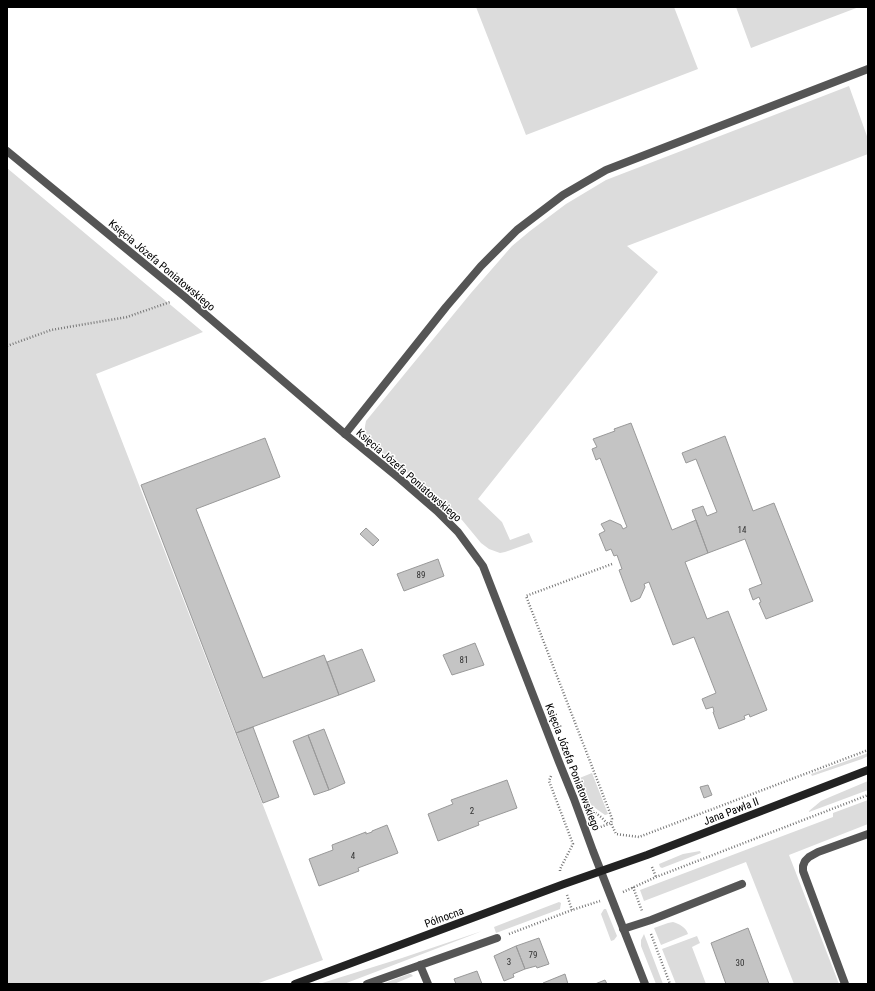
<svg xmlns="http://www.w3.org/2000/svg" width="875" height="991" font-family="'Roboto Condensed',sans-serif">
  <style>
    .green { fill: #dcdcdc }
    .building { fill: #c4c4c4; stroke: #999 }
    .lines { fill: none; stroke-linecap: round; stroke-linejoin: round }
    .path { stroke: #777; stroke-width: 2.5; stroke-dasharray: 1 2; stroke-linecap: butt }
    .lane { stroke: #555; stroke-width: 8 }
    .street { stroke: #555; stroke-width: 8 }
    .secondary { stroke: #222; stroke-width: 8 }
    .labels { text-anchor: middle; stroke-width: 3; stroke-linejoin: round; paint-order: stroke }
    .number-label { font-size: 9px; fill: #313131 }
    .street-label { font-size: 11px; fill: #000; stroke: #fff }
  </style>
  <rect width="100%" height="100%" fill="#fff"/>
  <path class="green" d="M476,7h198l24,62 -172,66z
    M736,7h123l-108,41z
    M849,86l19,53v15l-241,92 31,26 -180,227 24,23 8,18 19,-7 4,9 -28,10 -5,1 -11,-4 -8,-6 -19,-23 -21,-20 -71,-57c-6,-9 -6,-12 -4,-22l105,-128 41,-47 18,-15 36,-27 40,-24z
    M7,168l196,164 -107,42 227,586 -67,24h-249z
    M868,753v3l-6,3 -50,17 -1,-2z
    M592,773l16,41 -3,1 -21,-15 -7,-21z
    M868,781v9l-59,22v-1l12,-10 9,-4z
    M868,800v24l-79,31 50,129h-45l-48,-122 -102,39 -4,-11 193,-73v-4z
    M700,851l1,2 -39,15 -2,-1 -1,-3 24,-10z
    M559,902l2,1 -1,6 -64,24 -2,-6z
    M604,909h2l11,27 -3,4 -3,1 -10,-27z
    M673,922c6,2 13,5 15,12l-27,11 -7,-17 14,-5z
    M482,931l-10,4 -128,49h-25l83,-26z
    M644,934l19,50h-7l-15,-38v-6z
    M697,936l3,7 -8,4 14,37h-30l-14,-35z
    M409,974h2l2,2 -19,8h-12z"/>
  <path class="building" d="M631,423l41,107 24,-10 12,33 -23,9 22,57 21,-8 39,99 -17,7 -1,-3 -5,2 1,3 -26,10 -6,-17h1l-1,-5 -7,2 -4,-10 14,-6 -22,-56 -21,8 -24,-63 -5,2 1,3 -5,11 -9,4 -12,-32 3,-1 -5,-14 -3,1 -3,-7 -5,2 -7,-17 6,-3 -4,-7 9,-4 11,5 2,4 4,-2 -27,-69 -4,2 -4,-11 5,-2 -4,-8 22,-8 -1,-2z
    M725,436l28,75 21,-8 39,98 -47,18 -7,-16 2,-1 -2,-5 -6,3 -4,-11 13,-5 -17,-45 -37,14 -16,-43 11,-4 4,10 10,-4 -21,-53 -10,4 -4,-10z
    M265,438l15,39 -84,32 67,169 61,-23 15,40 -103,38 -95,-248z
    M366,528l13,12 -6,6 -13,-12z
    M438,559l6,17 -40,15 -7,-17z
    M475,643l9,22 -32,10 -9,-20z
    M362,649l13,32 -36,14 -12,-33z
    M253,727l26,70 -16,6 -27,-70z
    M324,729l21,54 -16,7 -21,-55z
    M308,735l21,55 -15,5 -21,-54z
    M507,780l10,28 -39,14 1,3 -41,16 -10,-27 25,-10 -2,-4z
    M708,785l4,10 -8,3 -4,-11z
    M387,825l11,28 -40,15 1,3 -40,15 -10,-27 24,-9 -1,-5 34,-13v2l6,-2v-1z
    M748,928l21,56h-43l-15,-41z
    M539,938l10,26 -12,4 -1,-2 -11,3 -9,-23z
    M516,946l9,23 -12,5 1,3 -10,4 -10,-25z
    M477,971l5,13h-26l-2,-5z
    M565,974l3,10h-25v-1z
    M605,980l2,4h-12z"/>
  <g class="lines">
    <path class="path" d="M7,346l44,-16 76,-13 43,-15
      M612,564l-86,32 84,217 2,6 -1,4 5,11 23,3 229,-87
      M551,776l-2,5 24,63 -13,25v2
      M593,811l8,6 7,7
      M598,828l13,-5
      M652,867l4,10
      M633,887l9,24
      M623,892l33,-15 212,-82
      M567,895l5,15
      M509,934l63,-24 28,-9
      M651,934l19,50"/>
    <path class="lane" d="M345,434l101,-127 35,-41 36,-36 46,-35 43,-25 262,-101
      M623,929l28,-9 91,-36
      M845,984l-42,-113v-5l2,-5 4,-4 9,-5 50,-18"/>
    <path class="street" d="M7,151l178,146 160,137 55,45 37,32 21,21 25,34 76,196 15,37 19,52 52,133
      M420,965l8,19
      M367,984l130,-46"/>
    <path class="secondary" d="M295,984l269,-100 83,-29 221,-85"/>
  </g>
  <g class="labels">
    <g class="number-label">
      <text x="742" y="533">14</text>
      <text x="421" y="578">89</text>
      <text x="464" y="663">81</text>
      <text x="472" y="814">2</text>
      <text x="353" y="859">4</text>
      <text x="533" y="958">79</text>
      <text x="509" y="965">3</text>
      <text x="740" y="966">30</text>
    </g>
    <g class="street-label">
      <text transform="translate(162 265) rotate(40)" y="4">Księcia Józefa Poniatowskiego</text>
      <text transform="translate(409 475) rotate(41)" y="4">Księcia Józefa Poniatowskiego</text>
      <text transform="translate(573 767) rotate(69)" y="4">Księcia Józefa Poniatowskiego</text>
      <text transform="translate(731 811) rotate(-21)" y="4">Jana Pawła II</text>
      <text transform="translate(444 917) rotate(-20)" y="4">Północna</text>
    </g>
  </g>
  <rect width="875" height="991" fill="none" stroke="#000000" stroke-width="16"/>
</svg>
